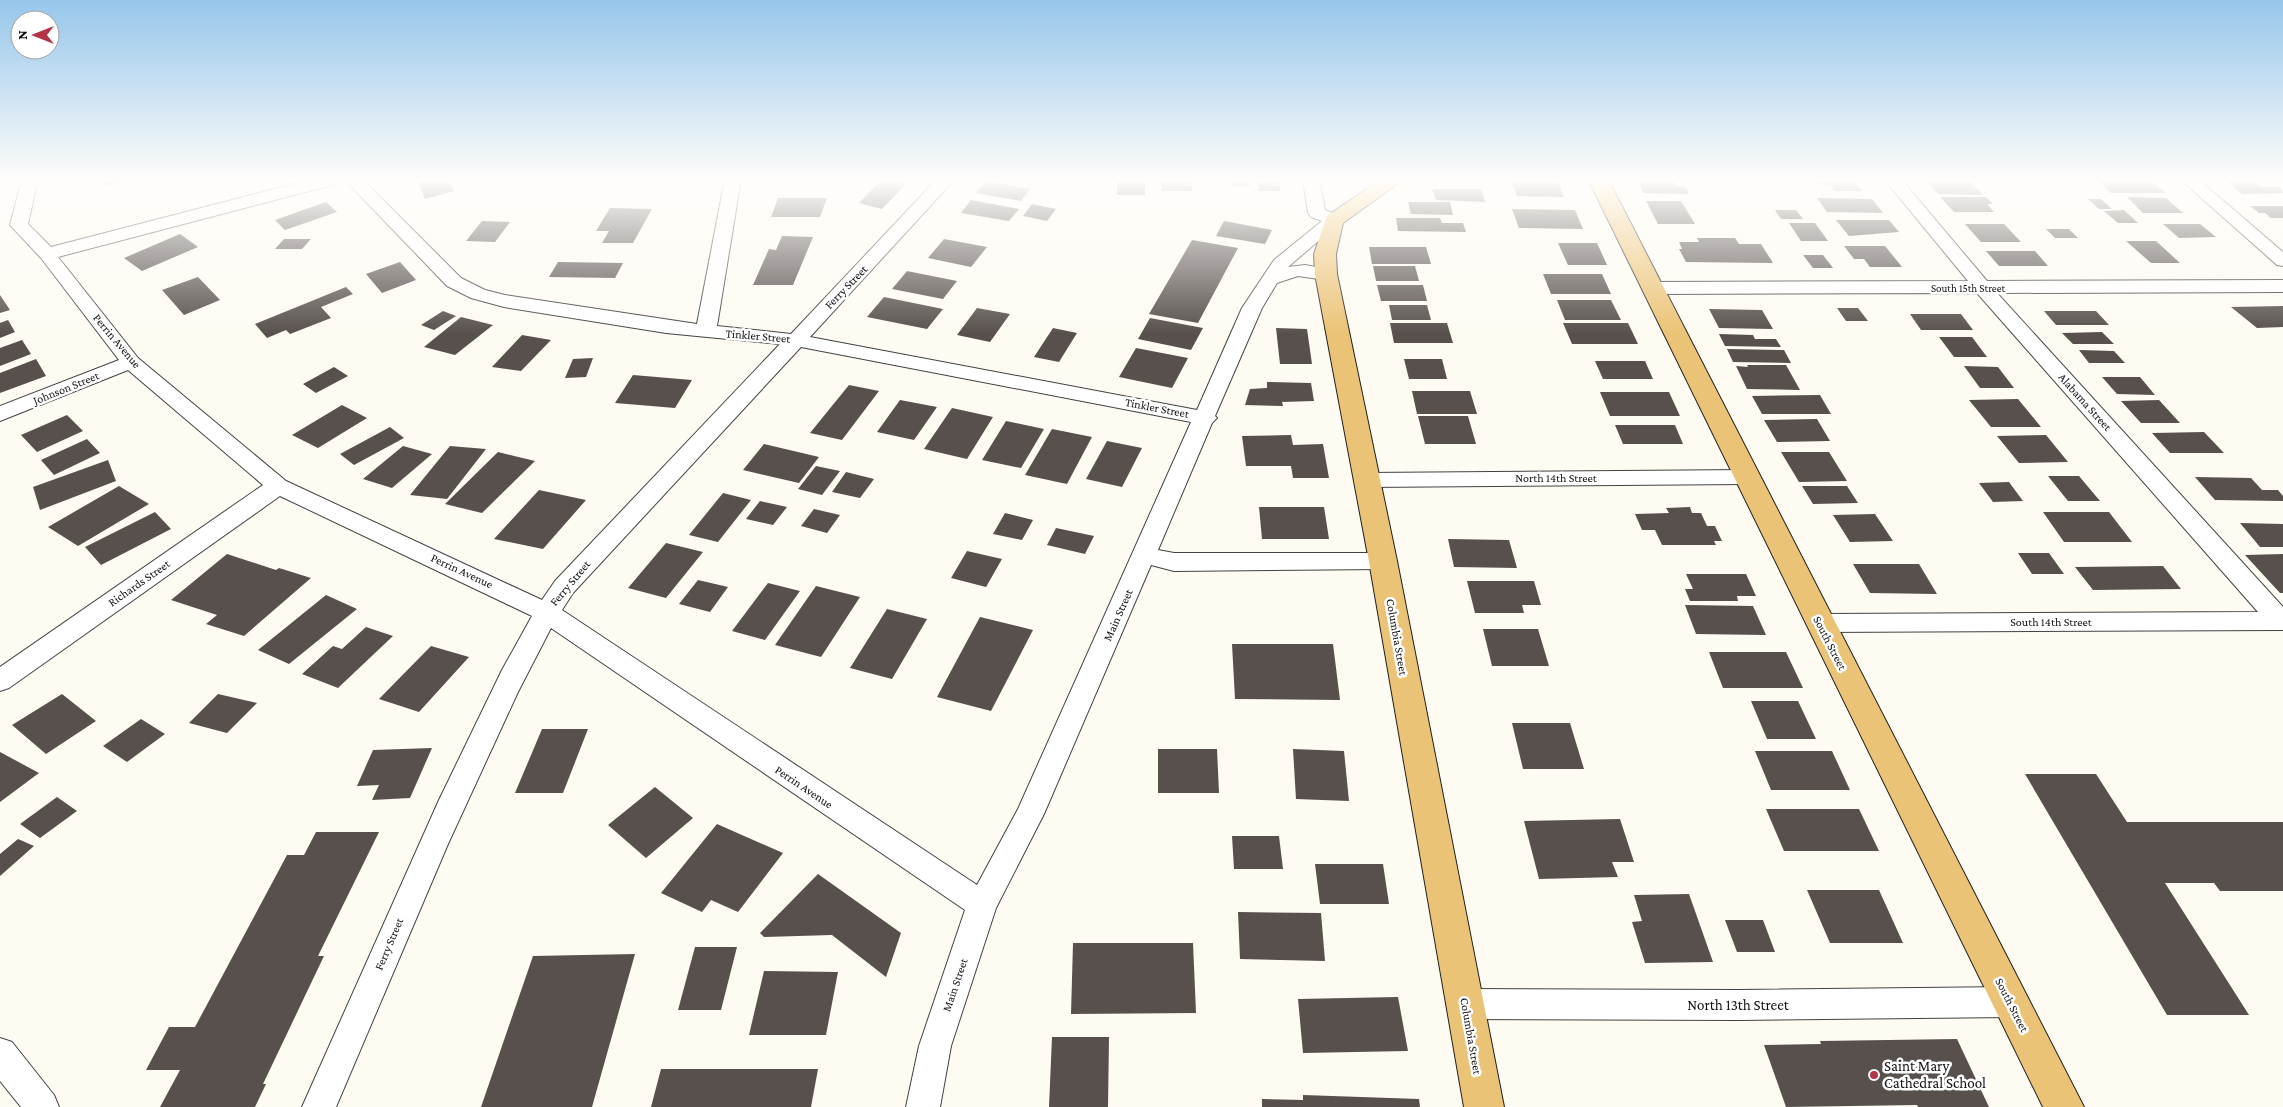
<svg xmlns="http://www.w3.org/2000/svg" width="2283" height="1107" font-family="'Crimson Pro',serif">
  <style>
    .building { fill: #57504d }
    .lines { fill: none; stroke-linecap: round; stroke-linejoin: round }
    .minor-casing { stroke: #424242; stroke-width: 2 }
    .primary-casing { stroke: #202020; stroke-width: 2 }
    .minor { fill: #fff; fill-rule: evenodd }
    .primary { fill: #ebc376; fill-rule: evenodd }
    .poi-dot { fill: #b23547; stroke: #fff; stroke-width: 2 }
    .labels { text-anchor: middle; stroke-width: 5; stroke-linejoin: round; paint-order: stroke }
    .far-street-label { font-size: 11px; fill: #0f0f0f; stroke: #fff }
    .street-label { font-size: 12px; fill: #0f0f0f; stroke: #fff }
    .near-street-label { font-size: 15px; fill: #0f0f0f; stroke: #fff }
    .near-poi-label { font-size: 15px; fill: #0f0f0f; stroke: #fff; text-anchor: start }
  </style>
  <rect width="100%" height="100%" fill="#fefbf3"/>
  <path class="building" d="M103,179h25v1l-21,6z
    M426,179h23l5,12 -29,8 -7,-18z
    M882,179l25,4 -25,26 -23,-6z
    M1117,179h28v16h-28z
    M1161,179h30l1,12h-30z
    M1231,179h18l1,7h-19z
    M1258,179h21l1,12h-21z
    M1816,179h36l10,12h-28l-4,-6h-10z
    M1925,179h44l14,16 -45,-1z
    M2224,179h38l3,2 -12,1 8,5h19l3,6 -41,1z
    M1637,180h37l3,6h8l4,8 -46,-1z
    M2097,180h54l15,13h-55z
    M986,181l44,8 -9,12 -45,-8z
    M1512,181l46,1 6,15 -47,-1z
    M1432,189h49l4,13 -49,-2z
    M1940,197h46l7,7h-6l7,8h-40z
    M2127,197l39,1 17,15h-40z
    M778,198h49l-7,19h-49z
    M1817,198l55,1 11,14 -56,-1z
    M2088,199h13l11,10h-13z
    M971,200l48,9 -10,12 -48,-8z
    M1646,201h35l14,23h-37z
    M326,202l11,10 -52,18 -10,-10z
    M1408,202h42l3,13 -42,-1z
    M1032,204l24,5 -9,12 -24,-5z
    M2250,206h33v12h-12l-6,-5h-6z
    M610,208l42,1 -19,34h-31l7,-12h-13z
    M1512,209l63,1 8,19 -64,-1z
    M1775,210h21l7,9h-22z
    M2124,210l14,13h-20l-14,-12z
    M1396,218h44l2,5h21l3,9 -68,-1z
    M1836,220h53l10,12 -50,4z
    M482,221l28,1 -15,20 -29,-1z
    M1224,221l48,9 -7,14 -49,-8z
    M1789,223h26l13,18h-27z
    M1965,224h39l17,18h-40z
    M2163,224h37l16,13 -37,1z
    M2046,229h23l9,9h-23z
    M180,234l18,13 -56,24 -18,-13z
    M782,236l31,1 -20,48h-40l16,-36 7,1z
    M1697,238h38l4,6h22l12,19 -87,-1 -7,-13h3l-3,-7h20z
    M284,239h27l-9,10h-27z
    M944,239l43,8 -16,20 -43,-9z
    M1192,240l46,8 -40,75 -49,-9z
    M2126,241h30l24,22h-29z
    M1558,243h39l10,22h-39z
    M1844,246h41l17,21h-32l-6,-8h-10z
    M1369,247h57l5,17h-59z
    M1986,251h49l13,15h-49z
    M1803,255h20l10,13h-20z
    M400,262l16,18 -34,13 -16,-19z
    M558,262l65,1 -8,15 -66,-1z
    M1373,266h42l4,15h-43z
    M907,271l50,10 -14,18 -51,-10z
    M1543,274h59l9,20h-60z
    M198,277l22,23 -36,15 -22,-25z
    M1377,285h46l4,16h-46z
    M346,287l7,7 -32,13 10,11 -41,16 -4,-4 -19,8 -12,-14z
    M0,295l10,15 -10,3z
    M884,297l59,12 -16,20 -60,-12z
    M1557,300h54l10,20h-56z
    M1389,305h38l4,15h-39z
    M2283,306v21l-26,1 -26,-21z
    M977,308l33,6 -20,28 -33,-7z
    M1837,308h21l10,13h-22z
    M1709,309l53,1 11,19 -54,-1z
    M443,311l13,5 -22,14 -13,-5z
    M2044,311h52l13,14h-53z
    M1910,314h51l12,16h-52z
    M461,317l32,8 -38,30 -31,-8z
    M1150,318l53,10 -12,22 -53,-11z
    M8,320l7,12 -15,6v-15z
    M1390,323h57l6,20h-59z
    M1563,323h65l10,21h-66z
    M1053,328l24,5 -18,29 -25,-5z
    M1276,328l31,1 5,35h-32z
    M2102,332l12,12h-41l-11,-11z
    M1719,334l34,1 2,4h21l5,8 -56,-1z
    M522,335l29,5 -30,31 -29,-4z
    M1939,337h33l15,20h-33z
    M22,340l9,14 -31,12v-18z
    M1136,348l52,10 -16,30 -53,-11z
    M1727,349l57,1 7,13 -58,-1z
    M2079,350l35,1 11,12h-36z
    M593,358l-7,19 -21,1 8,-19z
    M36,359l10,17 -46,17v-20z
    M1404,359h38l5,20h-38z
    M1595,361h50l8,18h-50z
    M1747,365h39l14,25 -53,-1 -11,-23 12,1z
    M1964,366l34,1 16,21h-34z
    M334,367l14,9 -32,17 -13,-9z
    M633,375l59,5 -17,28 -60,-5z
    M2102,377h38l15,18 -38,-1z
    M1267,382l44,1 3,18 -32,1 1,4 -38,-1 5,-16 17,-1z
    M849,385l30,6 -37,49 -32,-7z
    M1412,391h58l7,23h-60z
    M1600,392h69l11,24h-70z
    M1820,395l11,19h-69l-10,-18z
    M2018,399l23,28h-50l-22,-27z
    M900,400l37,7 -23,33 -37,-8z
    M2159,400l21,23h-39l-20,-22z
    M342,405l25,13 -49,30 -26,-13z
    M952,408l41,9 -26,42 -43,-10z
    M67,415l16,16 -46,21 -16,-17z
    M1418,416h50l8,28h-51z
    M1817,419l13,22 -53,1 -13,-22z
    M1006,421l38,8 -23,39 -39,-8z
    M1615,425h60l8,19h-60z
    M390,427l14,11 -50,27 -14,-11z
    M1052,429l40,8 -25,47 -42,-9z
    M2204,432l20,21h-54l-18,-20z
    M1291,435l2,10 30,-1 6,34h-36l-2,-12h-45l-4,-30z
    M2046,435l22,27 -49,1 -22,-27z
    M87,439l13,14 -46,22 -13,-15z
    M1107,441l35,7 -20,39 -36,-8z
    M764,444l55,13 -20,26 -56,-13z
    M403,446l29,8 -40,34 -29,-9z
    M450,446l36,3 -39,50 -37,-4z
    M498,452l37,9 -53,52 -37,-9z
    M1781,452h48l18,29 -48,1z
    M108,460l8,21 -76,29 -7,-23z
    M816,466l24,5 -18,24 -24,-6z
    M846,472l28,7 -14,19 -28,-6z
    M2048,476h31l21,25h-32z
    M2195,477l56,1 11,12h16l5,6v5l-68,-1z
    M2009,482l14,19 -30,1 -14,-19z
    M119,486l30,18 -71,42 -30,-19z
    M1802,486h45l11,17 -45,1z
    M539,490l47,10 -43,49 -49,-10z
    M723,493l28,7 -33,42 -29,-7z
    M760,501l27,6 -14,18 -27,-6z
    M1259,507h65l5,32h-67z
    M1690,507l2,6h9l6,13h8l7,15h-8l2,4h-54l-7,-15h-13l-7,-16 34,-1 -3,-5z
    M814,509l26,6 -13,18 -26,-7z
    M155,512l16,17 -70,36 -16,-18z
    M2043,512h66l23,30h-68z
    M1005,513l28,7 -11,20 -29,-6z
    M1875,514l18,27 -43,1 -17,-27z
    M2240,523l43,1v23h-23z
    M1056,528l38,8 -9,18 -38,-9z
    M1448,539l61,1 8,28 -63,-1z
    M666,543l37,9 -37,46 -38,-10z
    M967,551l35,8 -16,28 -35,-9z
    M2018,553h31l15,21h-32z
    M227,554l49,16 3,-2 32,10 -67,58 -38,-12 11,-9 -46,-15z
    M2283,554v39h-3l-35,-38z
    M1853,564h66l18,30 -67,-1z
    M2163,566l18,23 -88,1 -18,-23z
    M1686,574h60l10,22h-19l1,5h-48l-5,-12h8z
    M698,580l30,7 -18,25 -31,-8z
    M1467,581h67l7,24h-19l2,8h-49z
    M768,583l32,8 -35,49 -33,-9z
    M816,586l44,11 -39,60 -46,-12z
    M326,595l31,14 -68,55 -31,-14z
    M1685,605l68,1 13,29 -70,-1z
    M887,609l40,10 -35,60 -42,-11z
    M980,617l53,13 -42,81 -54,-14z
    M366,627l27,9 -55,52 -36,-14 31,-28 9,3z
    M1483,629h55l11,37h-57z
    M1232,644h101l7,56 -105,-1z
    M431,646l38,11 -50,55 -40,-13z
    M1709,652h77l17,36h-80z
    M62,694l34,27 -50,33 -34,-29z
    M218,694l39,9 -30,30 -38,-10z
    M1751,701h47l18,38h-49z
    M141,719l24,15 -38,28 -24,-16z
    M1512,723h58l14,46h-61z
    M542,729h46l-25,64h-48z
    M432,748l-22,50 -38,2 7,-15 -22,1 16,-36z
    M1158,749h59l2,44h-61z
    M1293,749l51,2 5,50 -53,-2z
    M1755,751h77l18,39h-79z
    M0,752l39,21 -39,29z
    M2025,774h71l31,48h156v69h-63l-6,-8h-49l84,132h-82z
    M655,787l38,31 -47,40 -38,-33z
    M57,797l20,14 -37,27 -20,-14z
    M1766,809h93l20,42h-95z
    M1620,819l14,43h-22l6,15 -79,2 -15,-58z
    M717,824l66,29 -45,59 -27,-12 -9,12 -41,-19z
    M316,832h63l-61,124h6l-61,128h3l-11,23h-95l20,-37h-34l23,-43h26l92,-172h17z
    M1232,836h47l4,33h-49z
    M18,839l16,7 -34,30v-22z
    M1315,864h68l6,40h-69z
    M818,874l83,59 -15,44 -54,-42 -68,2 -4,-4z
    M1807,890h72l24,53h-73z
    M1689,894l24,68 -68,1 -13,-41 10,-1 -8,-26z
    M1238,912l83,1 4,48 -85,-2z
    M1725,920h38l12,32h-38z
    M1073,943h120l3,70 -125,1z
    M695,947h42l-16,63h-43z
    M635,954l-43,153h-111l52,-151z
    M764,971l74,1 -12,63h-77z
    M1398,997l10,54 -105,2 -5,-54z
    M1052,1037h57l-1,70h-59z
    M1957,1039l32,68h-71l-1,-2 -131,2 -22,-62 57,-1 -1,-3z
    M661,1069h157l-7,38h-160z
    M1303,1095l116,4 1,8h-158v-8l41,1z"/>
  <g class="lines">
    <defs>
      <path id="minor" d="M22,179h16l-10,45 23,23 262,-68h29l-2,4 -282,74 80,101 148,123 256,119 13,-19 225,-237 -114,-11 -162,-26 -33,-9 -24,-12 -103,-107h18l99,99 24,12 20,5 192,29 28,-145h16l-24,147 74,8 146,-155h18l-145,158 387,73 45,-102 32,-48 48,-39 -11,-4 -3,-4 -5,-34h16l6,31 15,6 3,4 -55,47 17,-2 28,5 2,4 -2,4 -7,2 -28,-4 -21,7 -15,25 -47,108 2,2 -5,5 -54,127 16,3h209l8,2 4,6 -4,6 -8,2 -209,2 -23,-6 -107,249 -48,94 -45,138 -11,61h-34l13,-61 46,-136 -414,-282 -33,64 -70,152 -112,263h-34l137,-307 63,-130 30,-54 -252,-120 -271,192 -9,3v-24l263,-182 -135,-115 -128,51v-15l119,-46 -78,-102 -31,-33zM801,347l390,75 -173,387 -41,76 -415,-275 11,-17z
        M1884,179h17l86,102 296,-1v12l-286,1 286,314v23l-463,2 -9,-2 -4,-7 4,-7 9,-2 438,-2 -281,-319 -323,1 -7,-2 -2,-4 2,-4 7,-2 314,-1z
        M2180,179h18l85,73v14l-6,-1z
        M1746,470l8,2 3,5 -3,5 -8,2 -380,3 -8,-2 -3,-5 3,-5 8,-2z
        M2011,987l11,4 5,11 -5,11 -11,4 -272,3 -274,-1 -11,-4 -5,-11 5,-11 11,-4 274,1z
        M0,1038l12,4 42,53 5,12h-38l-21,-26z"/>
      <path id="primary" d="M1381,179h23l-61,44 -7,31 1,20 60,287 107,546h-40l-95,-546 -54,-287 -1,-20 13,-38z
        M1588,179h20l476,928h-41z"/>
    </defs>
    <use href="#minor" class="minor-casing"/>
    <use href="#primary" class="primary-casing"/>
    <use href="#minor" class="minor"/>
    <use href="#primary" class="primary"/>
  </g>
  <linearGradient id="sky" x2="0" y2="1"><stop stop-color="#96c6eb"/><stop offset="0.54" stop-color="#fffdfa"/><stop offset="1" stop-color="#fffdfa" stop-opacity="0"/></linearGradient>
  <rect width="2283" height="334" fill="url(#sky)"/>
  <circle class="poi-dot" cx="1874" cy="1075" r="5"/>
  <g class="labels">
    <g class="far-street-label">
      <text x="1968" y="292">South 15th Street</text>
    </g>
    <g class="street-label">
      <text transform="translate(846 287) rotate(-46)" y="4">Ferry Street</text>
      <text transform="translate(758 336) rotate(5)" y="4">Tinkler Street</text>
      <text transform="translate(117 341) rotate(50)" y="4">Perrin Avenue</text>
      <text transform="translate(66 388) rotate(-22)" y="4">Johnson Street</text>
      <text transform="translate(2085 402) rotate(48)" y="4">Alabama Street</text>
      <text transform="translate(1157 408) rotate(11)" y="4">Tinkler Street</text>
      <text x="1556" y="482">North 14th Street</text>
      <text transform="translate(462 571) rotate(25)" y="4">Perrin Avenue</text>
      <text transform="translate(139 583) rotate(-35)" y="4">Richards Street</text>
      <text transform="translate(570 583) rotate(-50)" y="4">Ferry Street</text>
      <text transform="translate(1118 615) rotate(-66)" y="4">Main Street</text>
      <text x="2051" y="626">South 14th Street</text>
      <text transform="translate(1397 637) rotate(80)" y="4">Columbia Street</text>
      <text transform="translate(1830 643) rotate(63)" y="4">South Street</text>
      <text transform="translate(804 787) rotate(34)" y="4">Perrin Avenue</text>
      <text transform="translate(389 944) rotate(-67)" y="4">Ferry Street</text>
      <text transform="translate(955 985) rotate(-71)" y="4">Main Street</text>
      <text transform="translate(2012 1005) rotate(63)" y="4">South Street</text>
      <text transform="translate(1471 1036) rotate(80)" y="4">Columbia Street</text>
    </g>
    <g class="near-street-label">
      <text x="1738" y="1010">North 13th Street</text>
    </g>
    <g class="near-poi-label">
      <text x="1884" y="1071">Saint Mary<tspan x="1884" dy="17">Cathedral School</tspan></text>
    </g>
  </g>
  <g transform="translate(35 35) rotate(270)"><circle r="24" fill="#ffffff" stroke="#9f9f9f"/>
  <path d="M0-4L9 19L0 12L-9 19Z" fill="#b23547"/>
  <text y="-8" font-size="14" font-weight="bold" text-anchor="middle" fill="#0f0f0f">N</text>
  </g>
</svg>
